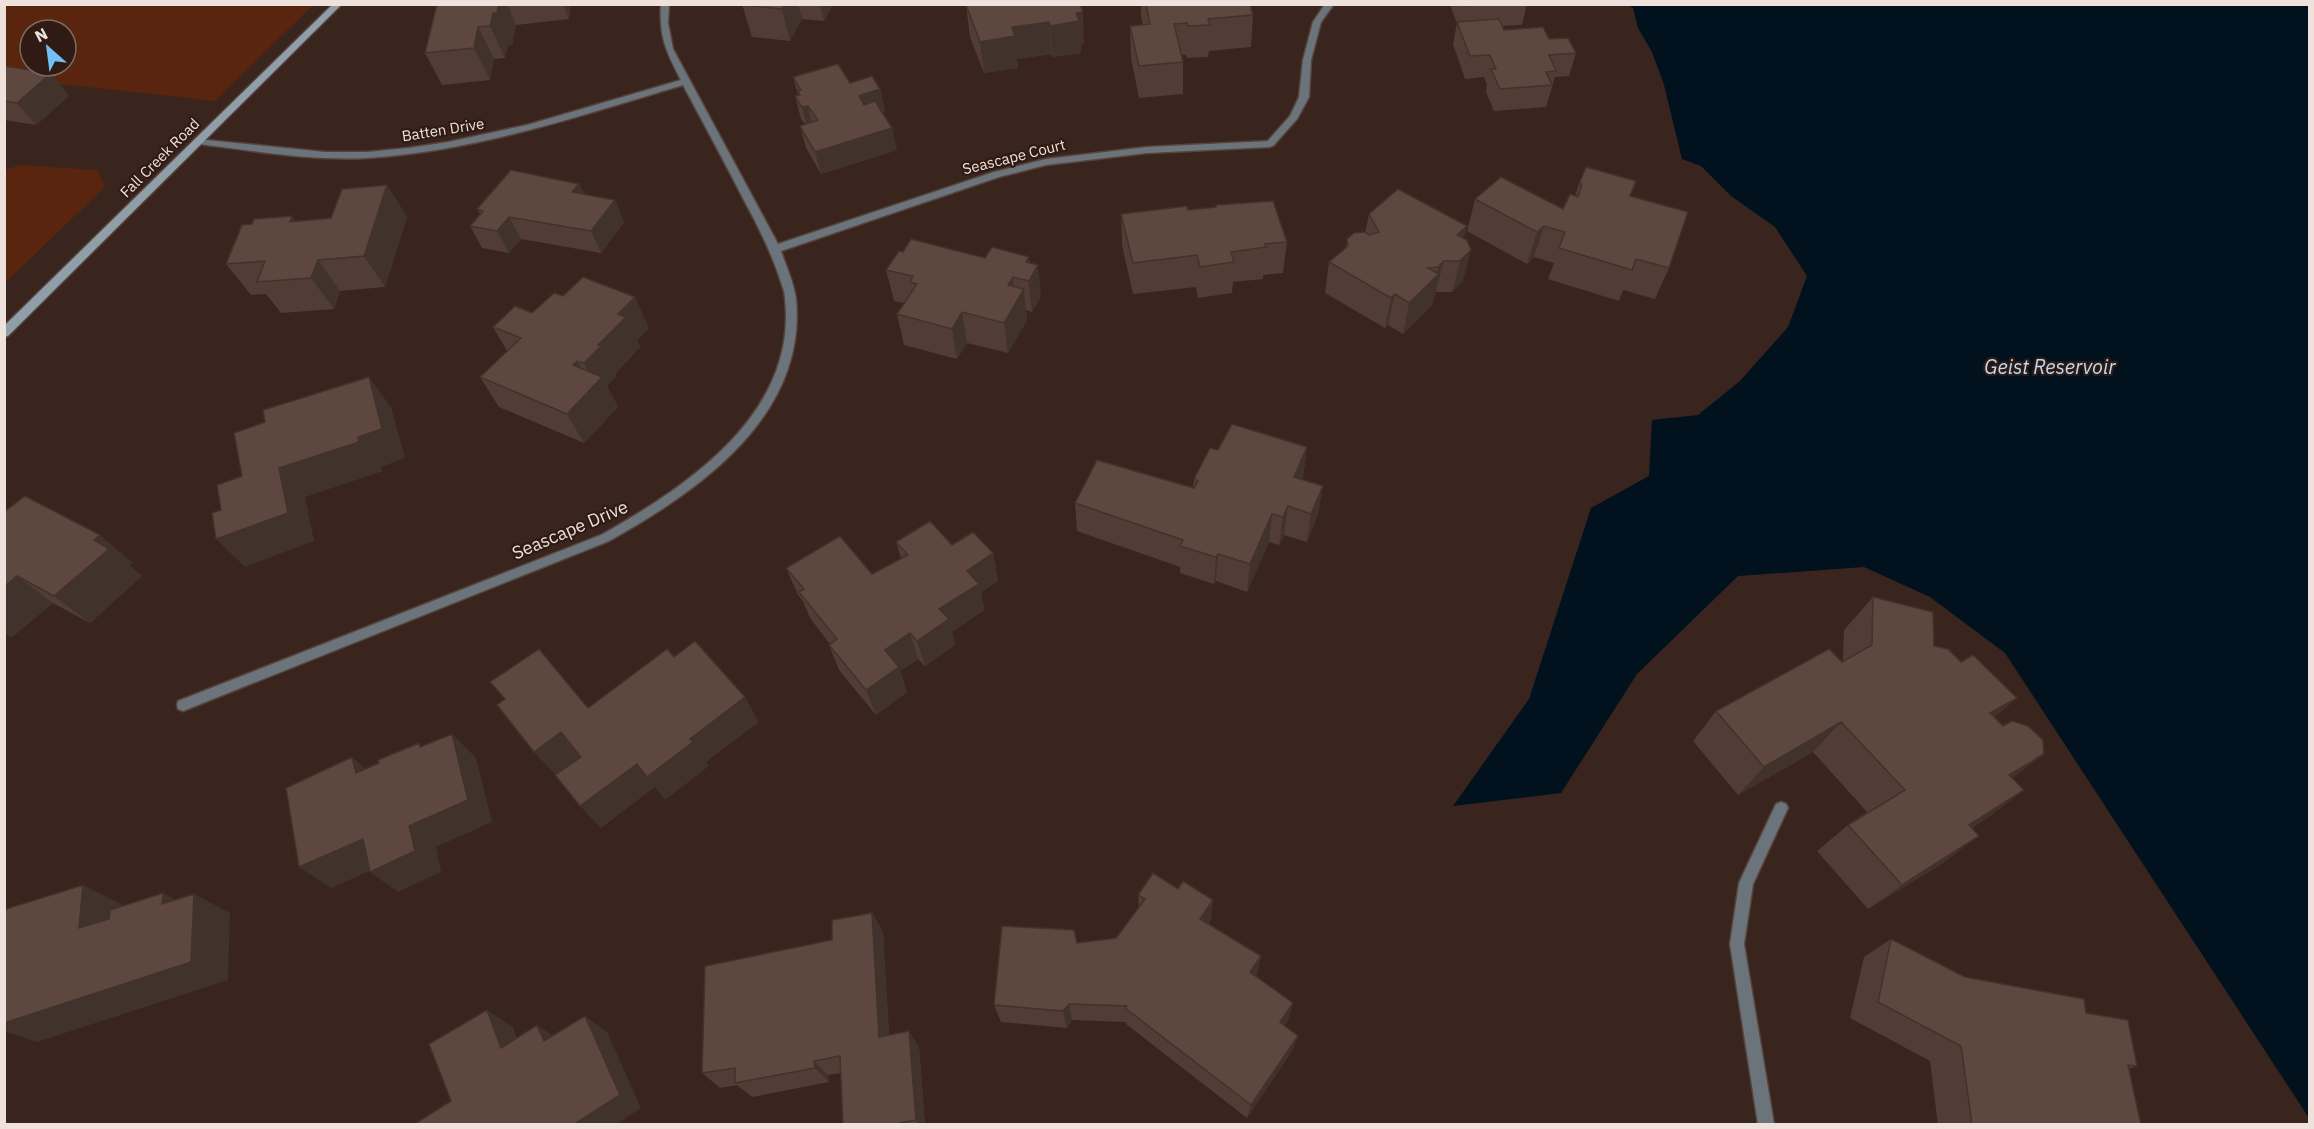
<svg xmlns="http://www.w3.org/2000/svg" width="2314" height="1129" font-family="'IBM Plex Sans',sans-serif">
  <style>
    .green { fill: #59250f; fill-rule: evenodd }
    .water { fill: #01111d }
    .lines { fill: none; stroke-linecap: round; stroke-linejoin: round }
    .lane-casing { stroke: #56433c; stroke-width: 3 }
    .street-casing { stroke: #56433c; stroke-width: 3 }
    .secondary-casing { stroke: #56433c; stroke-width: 3 }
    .lane { fill: #6b747b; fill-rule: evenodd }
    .street { fill: #6b747b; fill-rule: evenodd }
    .secondary { fill: #8f9ea9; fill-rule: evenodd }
    .wall { fill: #513d36 }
    .shaded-wall { fill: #42322c }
    .building { fill: #5e473f; stroke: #42322c; stroke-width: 1.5 }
    .labels { text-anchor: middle; stroke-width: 4.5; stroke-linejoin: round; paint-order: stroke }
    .far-street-label { font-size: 15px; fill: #efe1dc; stroke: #2f1b13 }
    .street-label { font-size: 18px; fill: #efe1dc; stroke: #2f1b13 }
    .water-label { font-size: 20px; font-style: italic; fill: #bcdcf4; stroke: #2f1b13 }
  </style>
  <rect width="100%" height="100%" fill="#39251d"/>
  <path class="green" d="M5,5h308l-98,96 -183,-20 -27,1zM30,30h36v36h-36z
    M20,165l77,5 8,17 -100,96v-113z"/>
  <path class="water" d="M1627,5h682v1113l-304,-465 -75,-56 -66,-30 -126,9 -101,98 -76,119 -108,13 76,-107 62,-191 58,-32 3,-56 46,-5 42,-34 48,-54 19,-51 -32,-49 -44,-31 -30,-30 -19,-7 -18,-74 -12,-33 -14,-24 -5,-20z"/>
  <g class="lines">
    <defs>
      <path id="lane" d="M1325,4h9l-13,18 -10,38 -2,37 -12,22 -24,27h-6v-4l23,-26 9,-19 4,-37 10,-38z
        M1781,802l5,2 2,4 -35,76 -9,60 30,180h-16l-28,-180 9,-61 37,-79z"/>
      <path id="street" d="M661,4h8l-1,19 5,26 105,195 216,-72 52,-13 101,-12 123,-6 5,3 -5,3 -123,6 -101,12 -47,12 -218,74c5,15 13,32 15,48 11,117 -97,192 -187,242l-421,168 -5,2 -5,-2 -1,-4 1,-4 423,-166c87,-49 197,-122 184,-237 0,-7 -4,-15 -6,-22 -9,-26 -21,-50 -34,-74 -20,-39 -41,-78 -62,-117 -103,31 -207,66 -315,73 -57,3 -113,-7 -169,-14l-5,-3 2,-2 129,13h42l41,-4 40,-6 79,-17 154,-45c-15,-29 -22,-43 -20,-76z"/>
      <path id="secondary" d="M333,4h9l-334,332 -4,1v-11z"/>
    </defs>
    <use href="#lane" class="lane-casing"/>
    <use href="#street" class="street-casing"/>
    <use href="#secondary" class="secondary-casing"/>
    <use href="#lane" class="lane"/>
    <use href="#street" class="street"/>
    <use href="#secondary" class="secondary"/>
  </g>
  <path class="wall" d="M437,4h134l-2,15 -53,6 -4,20h-4l-3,13 -11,1 -4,21 -48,5 -17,-32z
    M742,4h91l-9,17 -22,-2 -12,22 -38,-4z
    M1080,4l4,40 -3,1v8l-29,4 -1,-3 -34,5 1,9 -34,5 -14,-36 -4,-32z
    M1141,4h109l3,11 -2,32 -42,4 -1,6 -21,1 -1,-3h-4l1,7v32l-44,4 -8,-40 -1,-32 13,-1 -2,-10z
    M1452,4h75l-5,21 -20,1 2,4 45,9 27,14 -7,23 -14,1 -9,30 -52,4 -8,-19 1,-7 -3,-8 -19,2 -12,-35 4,-21 -6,-15z
    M4,66l47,7 18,23 -33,29 -32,-5z
    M793,77l57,6 30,6 5,22 -3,1 15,38 -76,24 -15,-26 -6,-22 5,-2 -4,-5 -6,-23 3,-1z
    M579,184l5,10 31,6 9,22 -23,31 -80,-14 -12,14 -27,-5 -12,-22 10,-12 -3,-5z
    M1579,184l51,12 39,72 -14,31 -32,-9 -4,11 -71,-22 6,-16 -20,-6 -7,7 -60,-33 8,-32 88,10 12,-13z
    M387,185l20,32 -22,70 -45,4 -6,18 -53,4 -15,-19 -15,1 -25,-31 26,-40 79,-6z
    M1216,205l71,37 -4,31 -20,2v4l-30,3 -1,11 -34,5 -2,-11 -63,7 -11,-49 -1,-31 67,-4 28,-3z
    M1369,214l95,25 -1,42 -11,11h-16l-1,2 -3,11 -29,29 -15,-9 -3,3 -60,-35 4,-31 17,-15 1,-8 18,-6z
    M903,252l127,11 11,33 -9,16 -6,-2 1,10 -19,33 -41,-10 -10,16 -53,-14 -7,-31 7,-11 -10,-2 -8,-31z
    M493,327l156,1 -12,12 3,7 -25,27 1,2 -9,10 11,21 -34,36 -85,-36 -19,-30 27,-26z
    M1307,447l-4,29 -1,3 21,7 -5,28 -11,28 -23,-7 -5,10 -10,-3 -22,50 -31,-11 -2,3 -34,-11v-6l-103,-36 -2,-28 118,-15 1,-9 24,-29z
    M4,512l129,51 -4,2 13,11 -52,47 -37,-20 -41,34 -6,-3 -2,2z
    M896,542l56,3 41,8 5,28 -17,11 3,18 -32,22 3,13 -30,21 -7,-7 -18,12 7,21 -31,23 -37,-45 -10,-25 1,-1 -20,-26 -7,-17 -5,-6 -12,-27 86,6 29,-16z
    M1873,597l61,49 83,52 -23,19 9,9 41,28 -32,24 12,12 -37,28 -15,10 -29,35 -75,46 -51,-58 31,-26 19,-13 -54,-60 -75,43 -45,-54 23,-30 127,-50 1,-31z
    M1138,895l73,24 -3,5 53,32 -4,18 -1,2 37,27 -5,17 -4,6 14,10 -6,15 -45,67 -121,-94v-2l-54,-2 -5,8 -66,-6 -7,-17 83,-62 39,-5 23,-30z
    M872,913l11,19 6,103 30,12 6,78h-82l-2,-52 -13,2 1,7 -77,15 -15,-12 -17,3 -18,-15 130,-133z
    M1891,939l74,38 121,36 51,53 -8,3 12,56h-203l-8,-64 -80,-43 14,-61z"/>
  <path class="shaded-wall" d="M499,4h8l9,21 -4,20h-4l-3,13 -15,-32 3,-13z
    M563,4h8l-2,15z
    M785,4h13l4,15 -12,22 -8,-32z
    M820,4h13l-9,17z
    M1075,4l8,8 1,32 -3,1v8l-29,4 -2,-31z
    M1049,22l2,32 -34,5 1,9 -34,5 -4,-31 32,-15z
    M478,27l16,32 -4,21 -16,-32z
    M51,73l18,23 -33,29 -19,-22z
    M880,89l5,22 -21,7 -5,-22z
    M808,106l5,22 -5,2 -6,-23z
    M892,128l5,22 -76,24 -6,-22z
    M579,184l10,22 -17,-14z
    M387,185l20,32 -22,70 -21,-31z
    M615,200l9,22 -23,31 -10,-22z
    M292,216l23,31 -25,-25z
    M509,217l12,22 -12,14 -12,-22z
    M1467,226l-8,31 -2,-22z
    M1544,226l-10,31 -7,7 10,-32z
    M1471,250l-8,31 -11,11 8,-31z
    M1029,257l2,19 7,-11 3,31 -9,16 -6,-50z
    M318,260l22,31 -6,18 -23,-31z
    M1444,261l-12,44 -29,29 6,-31 26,-25 3,-11z
    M1013,277l3,25 8,-13 3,31 -19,33 -4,-30 4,-38z
    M1395,294l-7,31 -3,3 6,-30z
    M635,297l14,31 -12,12 3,7 -25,27 1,2 -9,10 11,21 -34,36 -17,-29 6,-49 4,-4 15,27 3,-3 -11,-22 14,-18 20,-31z
    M962,312l5,31 -10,16 -5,-30z
    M369,377l22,30 14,51 -24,9 2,4 -78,26 9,44 -69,26 -29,-28 63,-71 79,-31z
    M1307,447l-4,29 -13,29 4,-28z
    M1323,486l-5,28 -11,28 4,-28z
    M1288,506l-4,29 -5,10 4,-28z
    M1272,514l-3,28 -22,50 3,-28z
    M100,535l33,28 -4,2 13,11 -52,47 -36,-27 40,-56z
    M993,553l5,28 -17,11 3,18 -32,22 3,13 -30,21 -8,-25 50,-70z
    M1218,554l-2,27 -2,3 2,-27z
    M17,576l36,27 -41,34 -8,-5v-45z
    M910,633l8,26 -18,12 7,21 -31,23 -10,-25 19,-40z
    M745,697l14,25 -53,40 3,4 -44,34 -18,-23 43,-38z
    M2017,698l-36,30 9,-15z
    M1841,722l-28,30 -75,43 26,-28z
    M561,732l20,24 -25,19 -22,-23z
    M452,734l24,24 16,64 -56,25 5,25 -43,20 -28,-20 39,-46z
    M2044,754l-38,29 3,-8z
    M352,757l28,24 -24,-8z
    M637,764l18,23 -54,41 -21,-22z
    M2024,790l-37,28 -54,34 36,-27z
    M1979,836l-36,27 -75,46 34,-24z
    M363,839l29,22 -61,27 -32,-21z
    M83,885l40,20 -4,42 -40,-19z
    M163,893l31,17v-16l36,19 -2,67 -191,62 -33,-11v-8l158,-119z
    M1213,900l-2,19 -13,19 2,-19z
    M872,913l11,19 7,120 -11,-15z
    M1261,956l-4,18 -10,15 3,-17z
    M1293,1003l-5,17 -13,18 5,-16z
    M1069,1004l3,16 -5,8 -4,-17z
    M487,1010l26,17 13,36 -25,-15z
    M585,1016l22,16 34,76 -25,17h-39l-1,-2z
    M537,1025l24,16h-17z
    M909,1031l10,16 6,78h-6l-3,-5z
    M1298,1036l-6,15 -45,67 4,-13z
    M814,1061l14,14 1,7 -14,-14z"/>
  <path class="building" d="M437,4h62l-2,9h-4l-3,13 -12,1 -4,21 -49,5z
    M743,4h42l-3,5 -39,-4z
    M970,4h110l3,8 -7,1 3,8 -29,5 -1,-4 -37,5 3,9 -35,6 -14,-37z
    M1146,4h104l3,11 -45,4 2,6 -22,1 -1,-3 -13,1 9,38 -44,4 -9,-40 20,-2z
    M1463,4h25l-24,2z
    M1499,19l5,11 39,-3 6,12 19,-1 8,15 -27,2 7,16 -10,1 6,13 -52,4 -9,-20h5l-6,-14 -20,1 -13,-34z
    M838,64l12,19 22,-7 8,13 -21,7 5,9 11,-4 17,27 -77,24 -15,-26 18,-6 -10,-14 -6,1 -7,-11 5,-1 -2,-4 3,-1 -8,-13z
    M4,66l47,7 -34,30 -13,-2z
    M1586,167l50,14 -6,15 58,16 -19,56 -33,-9 -4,11 -73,-22 6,-16 -21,-6 -7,6 -62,-33 26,-22 62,32 7,-15 8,3 4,-13h-3z
    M511,170l68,14 -7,8 43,8 -24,31 -82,-14 -12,14 -27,-5 13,-15 -6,-2z
    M387,185l-23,71 -46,4 -7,18 -54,4 8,-21 -39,3 16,-39 10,-1 2,-5 38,-3 -2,6 41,-4 11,-29z
    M1398,189l69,37 -10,9 10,5 4,10 -11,11h-16l-6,6 -10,1 11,6 -30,29 -14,-9 -4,4 -62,-36 19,-16 -1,-7 7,-6 11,-1 4,3 10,-3 -10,-18z
    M1273,201l14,41 -22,2 1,3 -35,5 3,10 -34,5 -3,-12 -64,8 -12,-49 66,-8 1,4 28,-3v-2z
    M911,239l74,19 7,-11 37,10 -3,5 12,3 -9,16 -16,-4 -5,8 16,4 -20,34 -42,-11 -10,17 -55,-15 20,-30 -7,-2 3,-6 -27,-6 13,-19 4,1z
    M583,277l52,20 -17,17 8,3 -28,28 3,1 -17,17 -7,-2 -4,4 29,12 -35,37 -87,-37 41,-39 -28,-11 22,-21 17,7 22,-20 9,3z
    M369,377l13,52 -24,8 1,5 -80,26 9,45 -72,26 -4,-26 9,-3 -4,-25 25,-9 -8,-43 31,-11 -2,-12z
    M1232,424l75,23 -13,30 29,9 -12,28 -23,-8 -5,11 -11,-3 -22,50 -32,-10 -2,3 -36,-11 3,-6 -108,-37 22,-43 97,28 4,-7 -4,-2 16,-31 8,2z
    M25,496l75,39 -6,5 15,9 -55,47 -37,-20 -13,11v-75z
    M930,521l22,24 21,-13 20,21 -26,18 12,13 -40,25 10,10 -32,22 -7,-8 -25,17 14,17 -33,23 -37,-45 8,-6 -38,-47 5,-3 -18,-21 54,-32 32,38 36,-19 -12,-13z
    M1873,597l60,15 1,34 14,3 13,13 12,-7 44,43 -27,15 13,13 9,-5 16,5 15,14 1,14 -35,21 15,15 -55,35 10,11 -77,49 -54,-60 57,-35 -64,-68 -77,45 -48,-56 113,-62 13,13 30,-17z
    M695,641l50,56 -55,42 3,3 -46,35 -10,-13 -57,42 -25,-31 26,-18 -20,-25 -27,20 -37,-47 8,-6 -15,-17 49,-33 49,59 79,-59 7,8z
    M452,734l16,66 -59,26 6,25 -45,21 -7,-33 -64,28 -13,-79 66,-31 4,16 23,-10 -1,-3 41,-17 1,4z
    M1153,873l25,16 5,-8 30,19 -13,19 61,37 -11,16 43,31 -13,19 18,14 -47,69 -126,-97 2,-2 -58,-2 -6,7 -69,-6 8,-79 72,4 3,13 39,-5 29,-39 -7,-4z
    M83,885l-4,43 30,-9 1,-9 53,-17 -1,11 32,-10 -3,68 -187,61v-99l2,-15z
    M872,913l7,124 30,-6 7,89 -17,3v2h-56l-3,-69 -26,5 1,7 -80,15v-15l-33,5 3,-107 127,-26v-20z
    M1891,939l74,38 119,22 2,14 42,7 9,46 -9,-1 13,60 -169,-1 -11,-78 -83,-44z
    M487,1010l14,38 36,-23 7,16 41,-25 35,79 -44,28 1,2h-164l38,-24 -22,-57z"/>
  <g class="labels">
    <g class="far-street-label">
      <text transform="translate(443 130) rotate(-9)" y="5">Batten Drive</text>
      <text transform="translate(1014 157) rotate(-14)" y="5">Seascape Court</text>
      <text transform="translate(160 158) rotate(-45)" y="5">Fall Creek Road</text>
    </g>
    <g class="street-label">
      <text transform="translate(570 530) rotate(-23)" y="6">Seascape Drive</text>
    </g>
    <g class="water-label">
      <text x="2050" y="374">Geist Reservoir</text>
    </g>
  </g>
  <rect width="2314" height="1129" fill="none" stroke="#efe1dc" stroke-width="12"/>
  <g transform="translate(48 48) rotate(332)"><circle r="28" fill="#2f1b13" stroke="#7c6a63" stroke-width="1.5"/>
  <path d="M0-4.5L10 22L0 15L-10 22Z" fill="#74c0f6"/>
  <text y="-9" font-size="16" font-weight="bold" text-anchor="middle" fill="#efe1dc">N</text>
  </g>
</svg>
